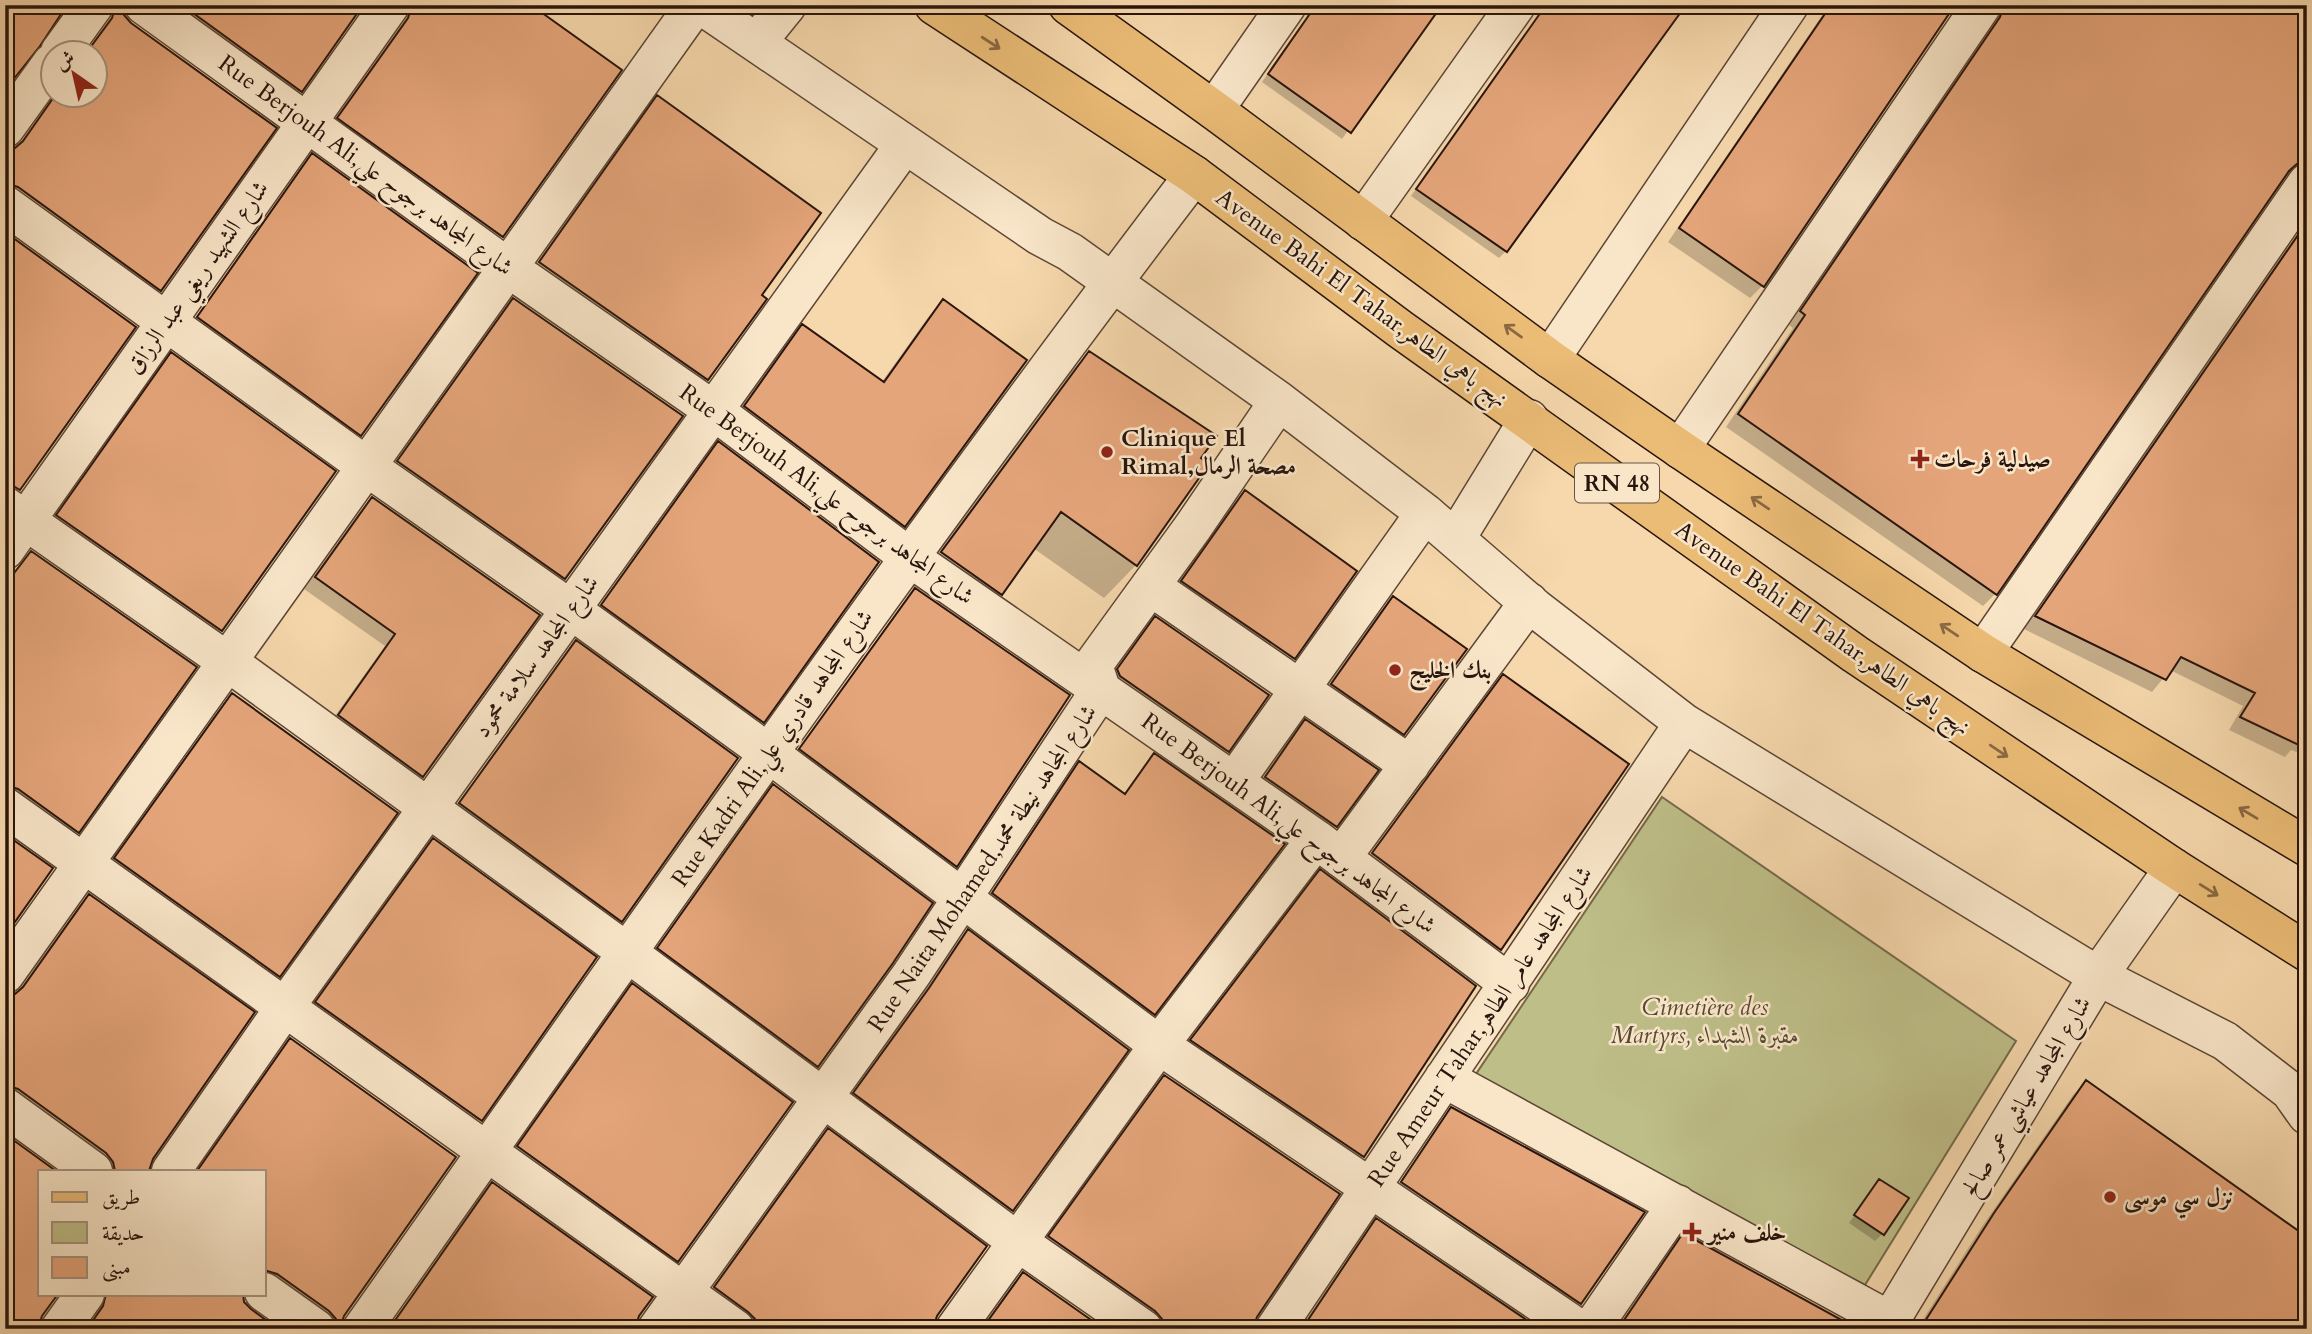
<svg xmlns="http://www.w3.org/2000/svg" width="2312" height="1334" font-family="Cardo,Amiri,serif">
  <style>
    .green { fill: #bebe88; stroke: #746a4a; stroke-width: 2 }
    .shadow { fill: #0003 }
    .building { fill: #e5a57a; stroke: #29150d; stroke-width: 2 }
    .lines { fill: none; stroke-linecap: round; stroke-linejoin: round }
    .minor-casing { stroke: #5c4635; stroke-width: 41 }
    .tertiary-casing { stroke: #5c4635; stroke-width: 41 }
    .primary-casing { stroke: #29150d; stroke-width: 41 }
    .minor { stroke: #f9e6c9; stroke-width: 38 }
    .tertiary { stroke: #f9e6c9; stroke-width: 38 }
    .primary { stroke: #ebbc76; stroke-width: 38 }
    .oneway { stroke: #8a6842 }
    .poi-dot { fill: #8f2418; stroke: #f9e6c9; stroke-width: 2.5 }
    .labels { text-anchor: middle; stroke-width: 5; stroke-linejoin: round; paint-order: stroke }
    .shield { fill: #f9e6c9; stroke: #675445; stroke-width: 2 }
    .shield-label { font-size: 23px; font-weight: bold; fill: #29150d }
    .street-label { font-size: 24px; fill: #29150d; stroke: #f9e6c9 }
    .poi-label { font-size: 24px; font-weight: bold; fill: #29150d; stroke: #f9e6c9; text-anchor: start }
    .park-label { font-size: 24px; font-style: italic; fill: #564832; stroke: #f9e6c9 }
  </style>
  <rect width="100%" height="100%" fill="#f6d8ac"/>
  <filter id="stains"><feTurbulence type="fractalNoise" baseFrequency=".00286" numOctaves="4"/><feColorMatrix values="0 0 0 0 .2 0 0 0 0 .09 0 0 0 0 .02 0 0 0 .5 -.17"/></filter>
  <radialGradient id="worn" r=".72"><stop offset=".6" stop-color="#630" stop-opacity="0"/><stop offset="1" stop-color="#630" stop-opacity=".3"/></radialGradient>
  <path class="green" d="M1662,797l354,244 -151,244 -393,-205z"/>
  <path class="shadow" d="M120,5l40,285 -10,10 -145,-104v-45l12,-4 38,-53h39v-42h-9z
    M143,5h218l-61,86 -16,16z
    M388,5h139l-25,231 -17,16 -163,-118 70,-99 4,-11z
    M1316,5h124l-98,134 -80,-57z
    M1546,5l-40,246 -7,7 -88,-62z
    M1829,5h124l-190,280 -13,13 -82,-56z
    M1987,5h320v173l-11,-5 -12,2 -289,419 -12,12 -257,-179 67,-99 -4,-3 199,-293 4,-12z
    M658,98l102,198 -53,83 -11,11 -167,-116 117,-165z
    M312,156l48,279 -9,9 -162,-117 114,-162z
    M2307,219v537l-16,-6 -6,7 -56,-27 14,-24 -73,-36 -18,22 -128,-63z
    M5,234l14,255 -10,10 -4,-2z
    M513,300l51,278 -7,7 -166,-116 115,-161z
    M943,302l-39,224 -14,14 -159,-119 58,-80 14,-15 78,57 48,-67z
    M1089,353l109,106 -62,106 -32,33 -71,-50 -32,46 -33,33 -13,238 -6,7 -156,-116 122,-166 -6,-4 147,-200z
    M165,361l56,269 -7,7 -163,-114z
    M710,452l52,269 -8,9 -160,-117z
    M1245,492l110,79 -62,87 -14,14 -111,-76 63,-89z
    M372,499l50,277 -12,12 -83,-61 58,-81 -81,-57 56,-78z
    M31,553l46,279 -9,9 -63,-43v-225l9,-2z
    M1393,598l10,135 -21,22 -71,-49 61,-86z
    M1156,619l71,132 -14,14 -109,-80 37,-52z
    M576,642l45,279 -7,6 -161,-117z
    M1496,684l3,265 -6,7 -127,-95z
    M232,695l47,281 -10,9 -163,-117 117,-164z
    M1305,722l71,48 -41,56 -14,14 -70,-48 40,-56z
    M1154,756l-1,257 -9,10 -160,-120 86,-130 9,-9 44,31 22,-30z
    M774,786l43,280 -9,8 -158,-117 115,-162z
    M426,847l168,111 -121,169 -163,-117z
    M1314,879l99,203 -50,74 -7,7 -171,-116z
    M89,896l62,262 -3,13h-45l-98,-73v-101l11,-3 63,-88z
    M968,932l44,278 -10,9 -157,-116 113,-162z
    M632,986l45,275 -11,11 -159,-114 114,-161z
    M290,1040l53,276 -4,13h-13l-62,-46v-112h-68l85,-121z
    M1165,1077l90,239 -3,13h-100l-112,-82 115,-160z
    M2086,1082l221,247h-390l64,-101 92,-133z
    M1452,1109l128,194 -7,7 -178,-121 50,-73z
    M828,1131l107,185 -3,13h-187l-39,-31 112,-158z
    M5,1136l48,35h-13v123h16l-15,21z
    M1879,1181l3,53 -7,7 -26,-18z
    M492,1184l146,131 -4,14h-246l94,-135z
    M1376,1221l160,108h-236l67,-99z
    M1684,1236l156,93h-224l58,-84z
    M1023,1274l78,55h-120l32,-45z
    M95,1294h146l2,8 32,27h-189l8,-11 4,-12z"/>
  <path class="building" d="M5,5h62l-27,41 -35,44z
    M116,5h7l1,10 7,8 146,105 -116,163 -143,-104 -13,-4v-34l10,-1 8,-7 33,-47h38v-42h-7l25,-34z
    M182,5h181l-61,87z
    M412,5h119l91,65 -119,167 -166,-119 71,-100z
    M1316,5h126l-91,128 -83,-59z
    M1546,5h140l-179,247 -91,-63z
    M1831,5h124l-191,282 -85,-59z
    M2004,5h303v156l-10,3 -8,7 -292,424 -259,-181 67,-99 -5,-4 200,-294z
    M657,95l164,118 -59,82 5,4 -59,81 -169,-118z
    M312,153l166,120 -117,163 -164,-119z
    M2307,222v527l-67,-32 15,-24 -74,-36 -15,23 -131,-64z
    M5,232l131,95 -116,163 -15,-9z
    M513,298l170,118 -118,163 -168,-118z
    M943,299l84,61 -122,167 -161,-121 58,-82 82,58z
    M1089,351l128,85 -16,22 8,6 -72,102 -76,-54 -59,83 -61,-43z
    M171,352l165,119 -114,160 -166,-116z
    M718,441l161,121 -115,161 -163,-118z
    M1245,490l112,81 -62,88 -114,-78z
    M372,497l168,118 -117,162 -85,-62 57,-81 -80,-57z
    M31,551l166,116 -118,166 -61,-44 -13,-4v-200z
    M915,588l155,107 -113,172 -158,-118z
    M1393,596l74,53 -63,86 -73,-51z
    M1155,616l114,79 -40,57 -109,-76 -3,-7z
    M576,640l162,118 -116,164 -163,-119z
    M1503,674l126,90 -128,186 -129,-97z
    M232,693l166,120 -118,164 -166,-119z
    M1305,719l74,51 -42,57 -72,-50z
    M1154,753l131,91 -130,171 -163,-122 87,-132 46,33z
    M773,784l160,119 -40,60 -75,104 -161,-119z
    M5,834l48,34 -48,68z
    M433,838l164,119 -115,164 -167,-119z
    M1320,869l156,117 -112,171 -174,-117z
    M89,894l166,118 -102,147 -4,12h-34l-2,-9 -7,-9 -88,-64 -13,-4v-90l10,-1 8,-7z
    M968,929l161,121 -116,161 -160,-118 76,-105z
    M632,983l161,119 -115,160 -161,-116z
    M290,1038l166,119 -112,159 -4,13h-3l-1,-10 -7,-8 -52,-37 -13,-4v-99h-67z
    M1164,1075l176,119 -83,123 -4,12h-88l-3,-10 -7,-8 -107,-75z
    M2086,1080l221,157v92h-387l74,-116z
    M1451,1107l194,105 -64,92 -180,-122z
    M828,1128l159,118 -50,70 -4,13h-177l-1,-10 -7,-7 -34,-25z
    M5,1134l51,37h-16v123h18l-16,22 -4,13h-33z
    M1879,1179l30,19 -25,37 -30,-20z
    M492,1182l161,115 -14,19 -4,13h-246z
    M1376,1218l164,111h-238z
    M1683,1233l175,96h-240z
    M1023,1272l81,57h-122z
    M106,1294h137l1,8 7,7 27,20h-191l16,-23z"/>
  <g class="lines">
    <defs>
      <path id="minor" d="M144,5l363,262 206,143 196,147 407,282 194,145
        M701,5l339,231 30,16 209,149 146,112 110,95 149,115 414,253 127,65 65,50 17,24
        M757,42l30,-37
        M60,52l34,-47
        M1214,110l73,-105
        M5,128l47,-65
        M5,205l361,261 204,143 197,143 392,293 420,284
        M1363,221l153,-216
        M1550,359l239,-354
        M1680,449l302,-444
        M5,506l223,156 400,291 390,289 125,87
        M1456,538l73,-119
        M5,550l385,-545
        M1150,586l260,179
        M1983,653l324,-470
        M1234,782l191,-269
        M5,807l730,522
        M1341,858l188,-256
        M5,974l690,-969
        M1444,1078l446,243 5,8
        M5,1107l88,64
        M171,1171l114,-164 620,-863
        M264,1292l52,37
        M60,1329l25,-35
        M362,1329c273,-388 544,-777 832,-1154
        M657,1329l254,-354 190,-286 -8,-24 100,-138 86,-126
        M955,1329l204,-284 157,-206
        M1275,1329l409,-606
        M1591,1329l86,-125"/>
      <path id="tertiary" d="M1885,1329l213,-353 76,-108"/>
      <path id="primary" d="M934,5l260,170 206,154 455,325 319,214 133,84
        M1068,5l146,105 336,249 130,90 303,204 324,194"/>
    </defs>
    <use href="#minor" class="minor-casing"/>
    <use href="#tertiary" class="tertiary-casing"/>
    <use href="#primary" class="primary-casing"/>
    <use href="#minor" class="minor"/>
    <use href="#tertiary" class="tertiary"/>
    <use href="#primary" class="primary"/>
  </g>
  <defs><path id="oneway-shaft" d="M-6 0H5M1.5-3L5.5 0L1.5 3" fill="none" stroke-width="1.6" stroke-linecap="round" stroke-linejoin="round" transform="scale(1.75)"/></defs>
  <g class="oneway">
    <use href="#oneway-shaft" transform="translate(991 43) rotate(33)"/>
    <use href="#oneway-shaft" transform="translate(1513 331) rotate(-144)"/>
    <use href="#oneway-shaft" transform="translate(1760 503) rotate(-146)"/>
    <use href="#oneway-shaft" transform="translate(1949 630) rotate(-146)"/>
    <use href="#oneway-shaft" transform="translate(1999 751) rotate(34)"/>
    <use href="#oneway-shaft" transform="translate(2248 813) rotate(-149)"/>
    <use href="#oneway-shaft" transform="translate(2209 890) rotate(32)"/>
  </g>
  <g class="poi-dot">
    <circle cx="1107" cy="452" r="7"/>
    <path d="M1916.5 448.5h7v7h7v7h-7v7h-7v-7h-7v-7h7z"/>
    <circle cx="1395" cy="670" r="7"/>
    <circle cx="2110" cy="1197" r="7"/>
    <path d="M1688.5 1221.5h7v7h7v7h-7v7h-7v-7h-7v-7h7z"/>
  </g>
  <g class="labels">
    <rect class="shield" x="1575" y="463.5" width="84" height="39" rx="5"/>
    <g class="shield-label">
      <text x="1617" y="491">RN 48</text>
    </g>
    <g class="street-label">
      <text transform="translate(366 165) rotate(36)" y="8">Rue Berjouh Ali,شارع المجاهد برجوح علي</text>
      <text transform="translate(197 277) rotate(-55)" y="8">شارع الشهيد ريغي عبد الرزاق</text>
      <text transform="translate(1362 298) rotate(36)" y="8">Avenue Bahi El Tahar,نهج باهي الطاهر</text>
      <text transform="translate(827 494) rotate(36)" y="8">Rue Berjouh Ali,شارع المجاهد برجوح علي</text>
      <text transform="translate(1823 628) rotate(35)" y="8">Avenue Bahi El Tahar,نهج باهي الطاهر</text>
      <text transform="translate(536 656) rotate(-54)" y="8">شارع المجاهد سلامة محمود</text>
      <text transform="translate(772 748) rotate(-55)" y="8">Rue Kadri Ali,شارع المجاهد قادري علي</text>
      <text transform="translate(1289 823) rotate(36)" y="8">Rue Berjouh Ali,شارع المجاهد برجوح علي</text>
      <text transform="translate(982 868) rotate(-56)" y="8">Rue Naita Mohamed,شارع المجاهد نيطة محمد</text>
      <text transform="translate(1480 1026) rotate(-56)" y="8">Rue Ameur Tahar,شارع المجاهد عامر الطاهر</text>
      <text transform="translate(2026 1096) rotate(-59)" y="8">شارع المجاهد عياشي عمر صالح</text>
    </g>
    <g class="poi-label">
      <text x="1121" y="446">Clinique El<tspan x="1121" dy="28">Rimal,مصحة الرمال</tspan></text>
      <text x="1934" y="467">صيدلية فرحات</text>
      <text x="1409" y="678">بنك الخليج</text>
      <text x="2124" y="1205">نزل سي موسى</text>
      <text x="1708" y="1240">خلف منير</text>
    </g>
    <g class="park-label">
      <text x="1705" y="1015">Cimetière des<tspan x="1705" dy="28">Martyrs, مقبرة الشهداء</tspan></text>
    </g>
  </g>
  <rect width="2312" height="1334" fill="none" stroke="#f6d8ac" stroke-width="28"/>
  <rect x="7" y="7" width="2298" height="1320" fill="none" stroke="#29150d" stroke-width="3.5"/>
  <rect x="14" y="14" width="2284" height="1306" fill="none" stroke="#29150d" stroke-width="2"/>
  <rect x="38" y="1170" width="228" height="126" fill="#f9e6c9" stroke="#a6927e" stroke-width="2"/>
  <rect x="52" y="1192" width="35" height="10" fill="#ebbc76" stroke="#a6927e" stroke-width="2"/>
  <text x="102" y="1204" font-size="21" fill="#29150d">طريق</text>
  <rect x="52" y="1222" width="35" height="21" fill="#bebe88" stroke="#a6927e" stroke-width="2"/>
  <text x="102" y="1240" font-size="21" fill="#29150d">حديقة</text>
  <rect x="52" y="1257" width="35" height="21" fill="#e5a57a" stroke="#a6927e" stroke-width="2"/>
  <text x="102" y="1274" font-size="21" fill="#29150d">مبنى</text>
  <g transform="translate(74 74) rotate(326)"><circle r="33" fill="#f9e6c9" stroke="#a6927e" stroke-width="2"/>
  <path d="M0-5L12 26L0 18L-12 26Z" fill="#8f2418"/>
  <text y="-10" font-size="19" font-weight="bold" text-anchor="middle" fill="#29150d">ش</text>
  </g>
  <rect width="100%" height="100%" filter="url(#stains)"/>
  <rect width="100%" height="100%" fill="url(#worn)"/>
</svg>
